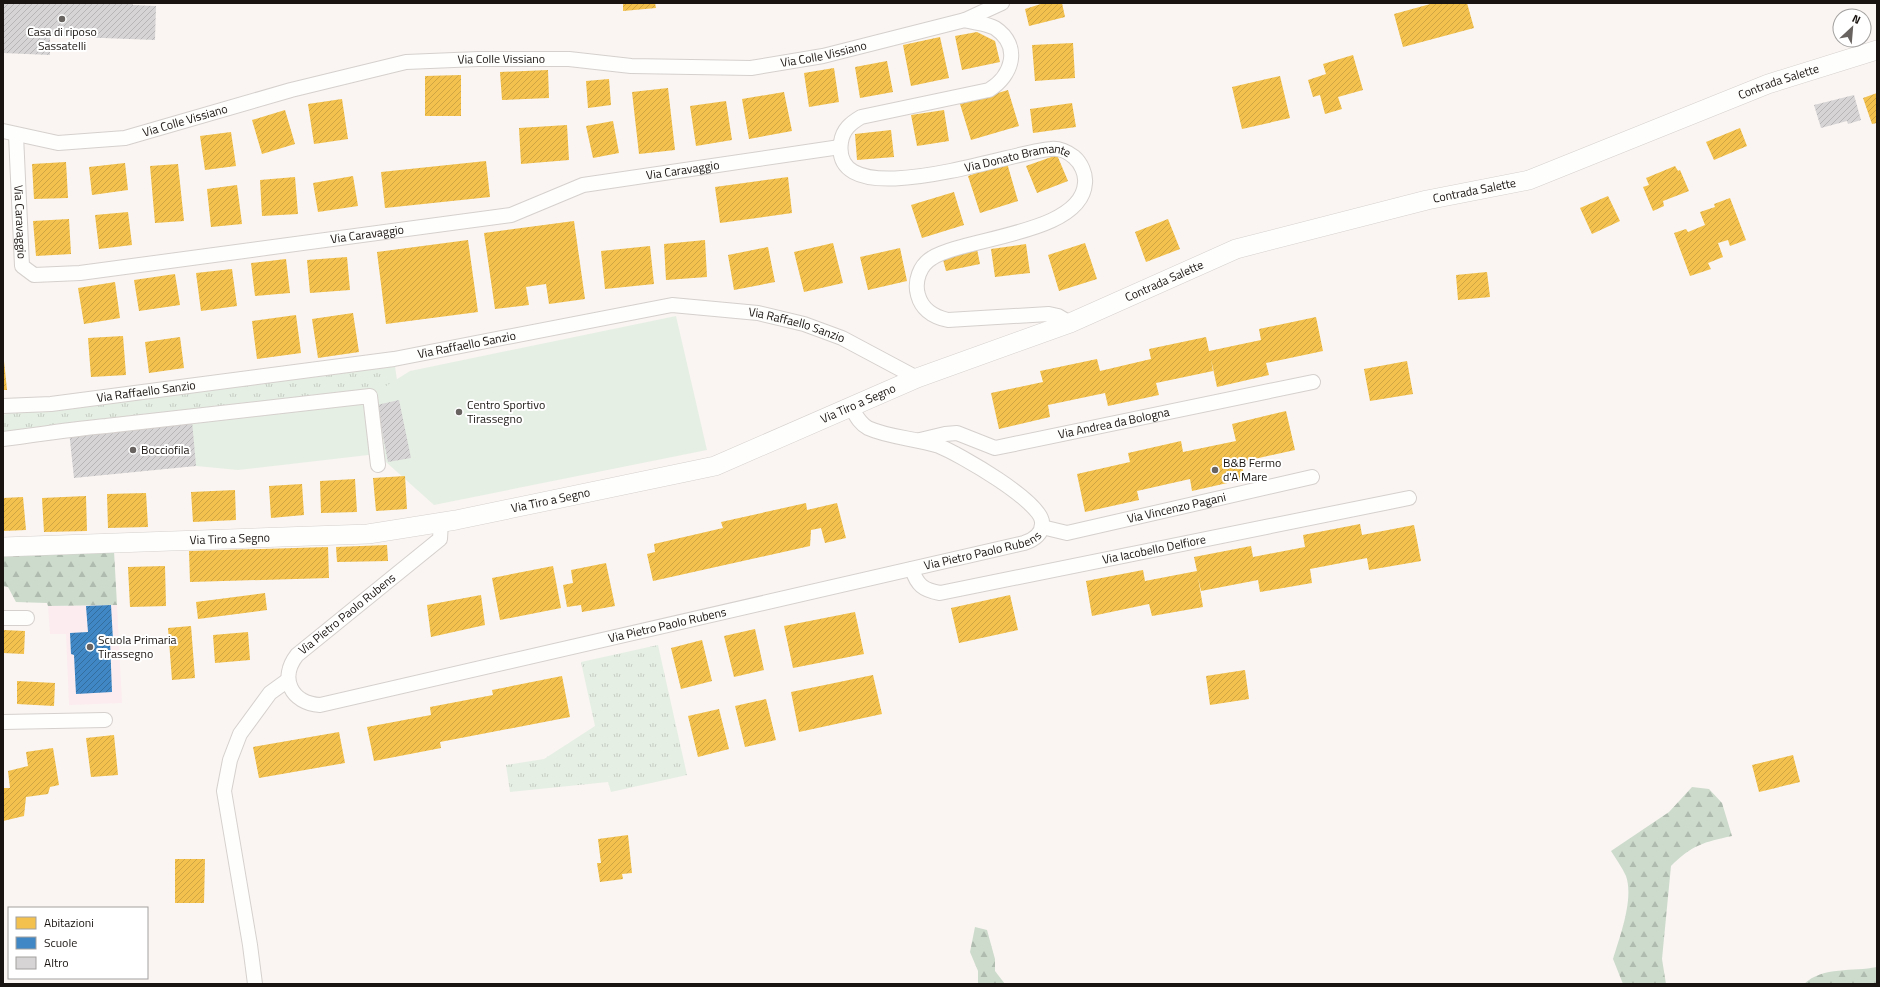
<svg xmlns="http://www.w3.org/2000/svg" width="1880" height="987" font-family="'Titillium Web',sans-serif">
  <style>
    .education { fill: #fcecf0 }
    .forest { fill: url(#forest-firs) }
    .park { fill: url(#park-tufts) }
    .pitch { fill: #e6efe4 }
    .homes { fill: url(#homes-hatch) }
    .schools { fill: url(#schools-hatch) }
    .building { fill: url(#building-hatch) }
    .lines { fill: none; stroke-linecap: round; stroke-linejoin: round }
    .street-casing { stroke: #d5d0cd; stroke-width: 16 }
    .secondary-casing { stroke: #d5d0cd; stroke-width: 20 }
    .street { stroke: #fefefd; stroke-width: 14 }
    .secondary { stroke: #fefefd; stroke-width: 19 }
    .poi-dot { fill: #686360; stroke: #fff; stroke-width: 1.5 }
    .labels { text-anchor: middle; stroke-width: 4; stroke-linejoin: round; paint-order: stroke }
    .poi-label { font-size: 12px; fill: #191411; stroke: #fff; text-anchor: start }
    .street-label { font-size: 12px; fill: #191411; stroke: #fff }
  </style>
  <defs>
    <pattern id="forest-firs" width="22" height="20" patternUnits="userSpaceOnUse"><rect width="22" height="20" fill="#cddbcc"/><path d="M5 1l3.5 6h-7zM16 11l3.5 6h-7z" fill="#afbbae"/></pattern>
    <pattern id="park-tufts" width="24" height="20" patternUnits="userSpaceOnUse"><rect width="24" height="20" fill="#e6efe4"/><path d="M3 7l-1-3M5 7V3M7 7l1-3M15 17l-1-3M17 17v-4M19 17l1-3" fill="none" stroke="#c5ccc3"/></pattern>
    <pattern id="homes-hatch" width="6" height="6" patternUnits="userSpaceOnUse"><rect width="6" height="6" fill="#f2c14e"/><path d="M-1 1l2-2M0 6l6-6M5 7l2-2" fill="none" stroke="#cfa543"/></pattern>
    <pattern id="schools-hatch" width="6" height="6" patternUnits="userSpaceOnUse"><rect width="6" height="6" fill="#3f88c5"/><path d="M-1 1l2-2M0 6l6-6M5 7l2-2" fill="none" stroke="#346e9f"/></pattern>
    <pattern id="building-hatch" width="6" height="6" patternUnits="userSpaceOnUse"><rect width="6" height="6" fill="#d6d4d5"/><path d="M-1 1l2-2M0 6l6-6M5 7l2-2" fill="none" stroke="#b7b5b6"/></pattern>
  </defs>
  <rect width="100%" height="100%" fill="#faf5f2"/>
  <path class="education" d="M117,605l5,98 -53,2 -3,-71h-16l-2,-28z"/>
  <path class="forest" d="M114,551l3,54 -69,1 -1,-3 -31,-1 -8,-15 -5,-1v-31z
    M1692,787l17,2 13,14 10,33c-28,6 -40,9 -61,30l-9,93 4,25h-43l-10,-25c7,-23 21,-60 13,-83 -4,-9 -10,-17 -15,-25l58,-39z
    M975,927l12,3 8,29v12l10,13h-27v-13l-8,-19z
    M1877,967v17h-73c19,-18 49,-12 73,-17z"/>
  <path class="park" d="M394,359l4,28 -28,9 -367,40v-21l30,-9z
    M658,645l29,130 -76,17 -3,-10 -98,10 -4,-27 38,-6 51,-33 -14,-64z"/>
  <path class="pitch" d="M676,316l31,134 -273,55 -57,-51 -139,16 -42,-4 -127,-37 301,-33 40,-25z"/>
  <path class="homes" d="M623,3h32l1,5 -33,3z
    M1044,3h18l3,14 -36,9 -4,-17z
    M1434,3h33l7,25 -71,19 -9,-33z
    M977,32l18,9 5,21 -38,8 -7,-34z
    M940,37l9,41 -38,8 -8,-41z
    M1073,43l2,35 -40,3 -3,-36z
    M1353,55l10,35 -25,7 4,12 -17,5 -5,-19 -7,2 -5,-17 18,-6 -3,-10z
    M887,61l6,31 -33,6 -5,-31z
    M834,68l5,34 -30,5 -5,-34z
    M548,70l1,28 -47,2 -2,-28z
    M461,75v41h-36v-40z
    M1280,76l10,42 -48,11 -10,-42z
    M609,79l2,26 -23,3 -2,-27z
    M668,88l7,62 -36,4 -7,-62z
    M1008,90l11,36 -48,14 -11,-36z
    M784,92l8,39 -43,8 -7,-40z
    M1877,93v30l-5,1 -9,-26z
    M342,99l6,40 -34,5 -6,-40z
    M726,101l6,39 -36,6 -6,-40z
    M1072,103l4,24 -43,6 -3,-24z
    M285,110l10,34 -33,10 -10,-34z
    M944,110l5,31 -32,5 -6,-31z
    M613,121l6,32 -26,5 -7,-32z
    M567,125l2,35 -48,4 -2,-36z
    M1740,128l7,18 -33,14 -8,-18z
    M891,130l3,27 -37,3 -2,-26z
    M231,132l5,34 -31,4 -5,-34z
    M1057,155l11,26 -31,12 -11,-27z
    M486,161l4,36 -105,11 -4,-36z
    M66,162l2,36 -34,1 -2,-35z
    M125,163l3,27 -36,5 -3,-28z
    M1007,163l11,38 -38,12 -12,-37z
    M178,164l6,57 -29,2 -5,-57z
    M1675,166l3,5 2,-1 9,21 -26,10 1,5 -11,5 -10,-24 6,-2 -3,-7z
    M353,176l5,30 -40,6 -5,-29z
    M295,177l3,37 -36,2 -2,-36z
    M788,177l4,36 -72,10 -5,-36z
    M237,185l5,39 -31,3 -4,-38z
    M954,192l10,33 -42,13 -11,-33z
    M1608,196l12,25 -28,13 -12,-26z
    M1730,198l16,42 -16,6 -2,-6 -10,3 5,14 -15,6 3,6 -21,7 -16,-43 12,-4 2,3 17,-7 -5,-13 15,-5 -1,-3z
    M128,212l4,33 -33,4 -4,-34z
    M69,219l2,35 -35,2 -3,-35z
    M1168,219l12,30 -34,13 -11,-30z
    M574,221l11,78 -36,5 -3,-20 -20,3 3,18 -34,4 -11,-76z
    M468,240l10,72 -92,12 -9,-72z
    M705,240l2,37 -41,3 -2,-36z
    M833,243l10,40 -39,9 -10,-40z
    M1085,243l12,36 -38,12 -11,-36z
    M1026,244l4,29 -35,4 -4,-28z
    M650,246l4,38 -49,5 -4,-38z
    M768,247l7,35 -41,8 -6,-35z
    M900,248l7,33 -39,9 -8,-33z
    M977,249l3,15 -34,7 -4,-15z
    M347,257l3,33 -40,3 -3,-33z
    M286,259l4,34 -35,3 -4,-33z
    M232,269l5,37 -36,5 -5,-38z
    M1487,272l3,25 -32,3 -2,-25z
    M175,274l5,31 -41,6 -5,-31z
    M115,282l5,36 -36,6 -6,-36z
    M353,313l6,39 -41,6 -6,-39z
    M296,315l5,38 -44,6 -5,-38z
    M1316,317l7,34 -57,12 3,12 -52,12 -6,-28 2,12 -57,12 3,12 -51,11 -3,-13 -57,12 2,12 -51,12 -8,-36 52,-11 -3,-11 57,-12 3,12 51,-12 -2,-10 57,-12 3,14 52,-11 -2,-11z
    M123,336l3,39 -35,2 -3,-39z
    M180,337l4,31 -35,5 -4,-31z
    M3,361h1l3,29h-4z
    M1407,361l6,33 -43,7 -6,-32z
    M1286,411l9,39 -54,12 4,17 -53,12 -2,-12 -53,12 2,9 -54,12 -8,-38 53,-12 -2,-9 53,-12 2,11 53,-11 -4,-17z
    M405,476l2,33 -31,2 -3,-33z
    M355,479l2,33 -36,1 -1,-32z
    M302,484l2,31 -33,3 -2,-32z
    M235,490l1,30 -43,2 -2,-30z
    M146,493l2,34 -40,1 -1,-34z
    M86,496l1,35 -43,1 -2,-34z
    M23,497l3,33 -23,1v-33z
    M806,503l1,7 30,-7 9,35 -21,5 -4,-15 -10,2 -1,16 -157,35 -6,-27 8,-2 -1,-8 69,-16 -2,-6z
    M1360,524l2,11 52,-10 7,36 -52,9 -2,-12 -57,11 2,14 -52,9 -2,-12 -57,11 -3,-14 5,30 -51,9 -3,-12 -57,12 -6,-35 57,-11 2,11 52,-10 -3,-14 57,-11 2,11 52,-10 -2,-12z
    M387,545l1,16 -51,1 -1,-15z
    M328,547l1,31 -139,4 -1,-31z
    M606,563l9,43 -33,6 -1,-7 -14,2 -4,-22 10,-2 -2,-13z
    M165,566l1,40 -36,1 -2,-40z
    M553,566l8,42 -61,12 -8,-42z
    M265,593l2,17 -69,9 -2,-17z
    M481,595l4,30 -54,12 -4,-32z
    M1010,595l8,35 -59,13 -8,-35z
    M855,612l9,42 -71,14 -9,-42z
    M191,626l4,52 -23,2 -4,-52z
    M755,629l9,41 -30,7 -10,-41z
    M3,630l22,1 -1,23 -21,-1z
    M248,632l2,28 -35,3 -2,-28z
    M702,640l10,41 -31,8 -10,-41z
    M1245,670l4,29 -39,6 -4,-29z
    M873,675l9,39 -83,18 -8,-40z
    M562,676l8,41 -130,25 1,6 -67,13 -7,-34 64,-12 -1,-8 63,-12 -1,-5z
    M17,681l38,2 -1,23 -37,-2z
    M766,699l10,41 -31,7 -10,-41z
    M719,709l10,40 -31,8 -10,-41z
    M339,732l6,31 -86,15 -6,-31z
    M114,735l4,40 -27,2 -5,-39z
    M53,748l6,37 -9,2 -2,7 -22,3 -2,19 -21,5v-33h7l-2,-17 20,-5 -2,-14z
    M1793,755l7,27 -41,10 -7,-27z
    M628,835l4,38 -10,1 1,5 -23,3 -3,-19h4l-3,-24z
    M175,859h30l-1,44h-29z"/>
  <path class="schools" d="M111,605l2,35h-3l2,52 -36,2 -2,-39 -3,-1 -1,-21 18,-1 -2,-26z"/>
  <path class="building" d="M3,3h130v2l23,1 -1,34 -105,-4v19l-47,-2z
    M1854,95l7,25 -13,4 -1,-3 -26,7 -7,-23z
    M399,400l12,58 -23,4 -11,-57z
    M192,421l4,45 -122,12 -5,-47z"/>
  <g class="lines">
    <defs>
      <g id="street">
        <path id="s1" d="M965,20c10,3 21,3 30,8 27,18 17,48 -6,62l-128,27c-10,6 -18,12 -20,25 -12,78 179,7 210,7 8,-1 17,3 23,8 7,6 12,17 11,26 -3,51 -119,54 -153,75 -12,7 -18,23 -14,37 4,15 16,22 30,25l101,-6 9,2 12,7"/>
        <path id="s2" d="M3,131l55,12 67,-5 166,-48 115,-28 72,-3h91l62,7 120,2 72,-12 142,-36 37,-17"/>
        <path id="s3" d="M16,135l6,131 12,9 46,-2 431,-58 72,-30 257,-38"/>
        <path id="s4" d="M3,406l48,-2 343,-45 278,-54 86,8 46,11 38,14 75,40"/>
        <path d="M3,439c35,-4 68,-10 103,-13l264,-30 8,69"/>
        <path id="s5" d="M920,440l25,-6 12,-1 38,15 318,-66"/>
        <path id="s6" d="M441,522l-1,17 -143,116c-18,23 -6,48 23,50l704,-162c10,-3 19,-9 18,-21 -1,-21 -83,-68 -103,-76 -23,-8 -49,-8 -71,-18 -9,-5 -12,-13 -17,-21"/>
        <path id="s7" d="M1042,527l25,6 245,-56"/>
        <path id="s8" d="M912,569c5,16 11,21 28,24l469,-95"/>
        <path d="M3,618h24"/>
        <path d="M3,722l102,-2"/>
        <path d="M255,984l-5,-39 -26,-154 6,-31 10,-26 30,-41 18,-13"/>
      </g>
      <g id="secondary">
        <path id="s9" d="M3,547l365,-13 88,-14 259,-54 202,-88 153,-55 166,-74 191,-49 102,-20 239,-96 109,-34"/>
      </g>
    </defs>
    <use href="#street" class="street-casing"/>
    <use href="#secondary" class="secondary-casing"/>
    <use href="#street" class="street"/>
    <use href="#secondary" class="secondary"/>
  </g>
  <g class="poi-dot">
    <circle cx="62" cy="19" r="4"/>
    <circle cx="459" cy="412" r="4"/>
    <circle cx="133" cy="450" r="4"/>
    <circle cx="1215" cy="470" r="4"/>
    <circle cx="90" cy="647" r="4"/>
  </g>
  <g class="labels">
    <g class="poi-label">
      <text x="62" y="36" text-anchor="middle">Casa di riposo<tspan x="62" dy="14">Sassatelli</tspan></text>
      <text x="467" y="409">Centro Sportivo<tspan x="467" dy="14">Tirassegno</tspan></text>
      <text x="141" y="454">Bocciofila</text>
      <text x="1223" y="467">B&amp;B Fermo<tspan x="1223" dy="14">d'A Mare</tspan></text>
      <text x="98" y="644">Scuola Primaria<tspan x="98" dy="14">Tirassegno</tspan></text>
    </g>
    <g class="street-label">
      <text dy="4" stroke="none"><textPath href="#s2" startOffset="834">Via Colle Vissiano</textPath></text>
      <text dy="4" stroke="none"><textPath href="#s2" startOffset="510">Via Colle Vissiano</textPath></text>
      <text dy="4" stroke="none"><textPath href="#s9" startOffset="1853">Contrada Salette</textPath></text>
      <text dy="4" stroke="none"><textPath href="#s2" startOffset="186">Via Colle Vissiano</textPath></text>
      <text dy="4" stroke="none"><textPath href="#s1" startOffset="473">Via Donato Bramante</textPath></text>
      <text dy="4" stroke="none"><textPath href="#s3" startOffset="806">Via Caravaggio</textPath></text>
      <text dy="4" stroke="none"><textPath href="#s9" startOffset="1529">Contrada Salette</textPath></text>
      <text dy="4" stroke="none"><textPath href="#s3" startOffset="87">Via Caravaggio</textPath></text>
      <text dy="4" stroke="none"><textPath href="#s3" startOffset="482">Via Caravaggio</textPath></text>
      <text dy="4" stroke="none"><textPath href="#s9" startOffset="1205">Contrada Salette</textPath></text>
      <text dy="4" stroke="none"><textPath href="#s4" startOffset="804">Via Raffaello Sanzio</textPath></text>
      <text dy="4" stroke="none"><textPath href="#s4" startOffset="468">Via Raffaello Sanzio</textPath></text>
      <text dy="4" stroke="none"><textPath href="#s4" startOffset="144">Via Raffaello Sanzio</textPath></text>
      <text dy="4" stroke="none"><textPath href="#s9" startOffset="875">Via Tiro a Segno</textPath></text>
      <text dy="4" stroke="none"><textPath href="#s5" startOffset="200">Via Andrea da Bologna</textPath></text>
      <text dy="4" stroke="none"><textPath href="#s9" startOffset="551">Via Tiro a Segno</textPath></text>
      <text dy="4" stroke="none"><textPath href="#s7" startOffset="138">Via Vincenzo Pagani</textPath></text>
      <text dy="4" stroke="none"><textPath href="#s9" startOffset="227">Via Tiro a Segno</textPath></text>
      <text dy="4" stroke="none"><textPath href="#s6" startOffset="952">Via Pietro Paolo Rubens</textPath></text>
      <text dy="4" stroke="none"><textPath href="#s8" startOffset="258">Via Iacobello Delfiore</textPath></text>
      <text transform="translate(347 614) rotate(-39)" y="4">Via Pietro Paolo Rubens</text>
      <text dy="4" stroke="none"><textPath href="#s6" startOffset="628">Via Pietro Paolo Rubens</textPath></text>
    </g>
  </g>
  <rect width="1880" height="987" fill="none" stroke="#191411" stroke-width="8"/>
  <rect x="8" y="907" width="140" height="72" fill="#ffffff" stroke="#a3a1a0"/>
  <rect x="16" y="917" width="20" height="12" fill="#f2c14e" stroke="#a3a1a0"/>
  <text x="44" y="927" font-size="12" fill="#191411">Abitazioni</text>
  <rect x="16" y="937" width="20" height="12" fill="#3f88c5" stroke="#a3a1a0"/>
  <text x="44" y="947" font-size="12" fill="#191411">Scuole</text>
  <rect x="16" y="957" width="20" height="12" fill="#d6d4d5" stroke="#a3a1a0"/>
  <text x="44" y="967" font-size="12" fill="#191411">Altro</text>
  <g transform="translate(1852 28) rotate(26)"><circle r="19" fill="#ffffff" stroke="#a3a1a0"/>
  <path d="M0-3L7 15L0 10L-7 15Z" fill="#686360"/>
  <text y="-6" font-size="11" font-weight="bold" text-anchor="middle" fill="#191411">N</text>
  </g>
</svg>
